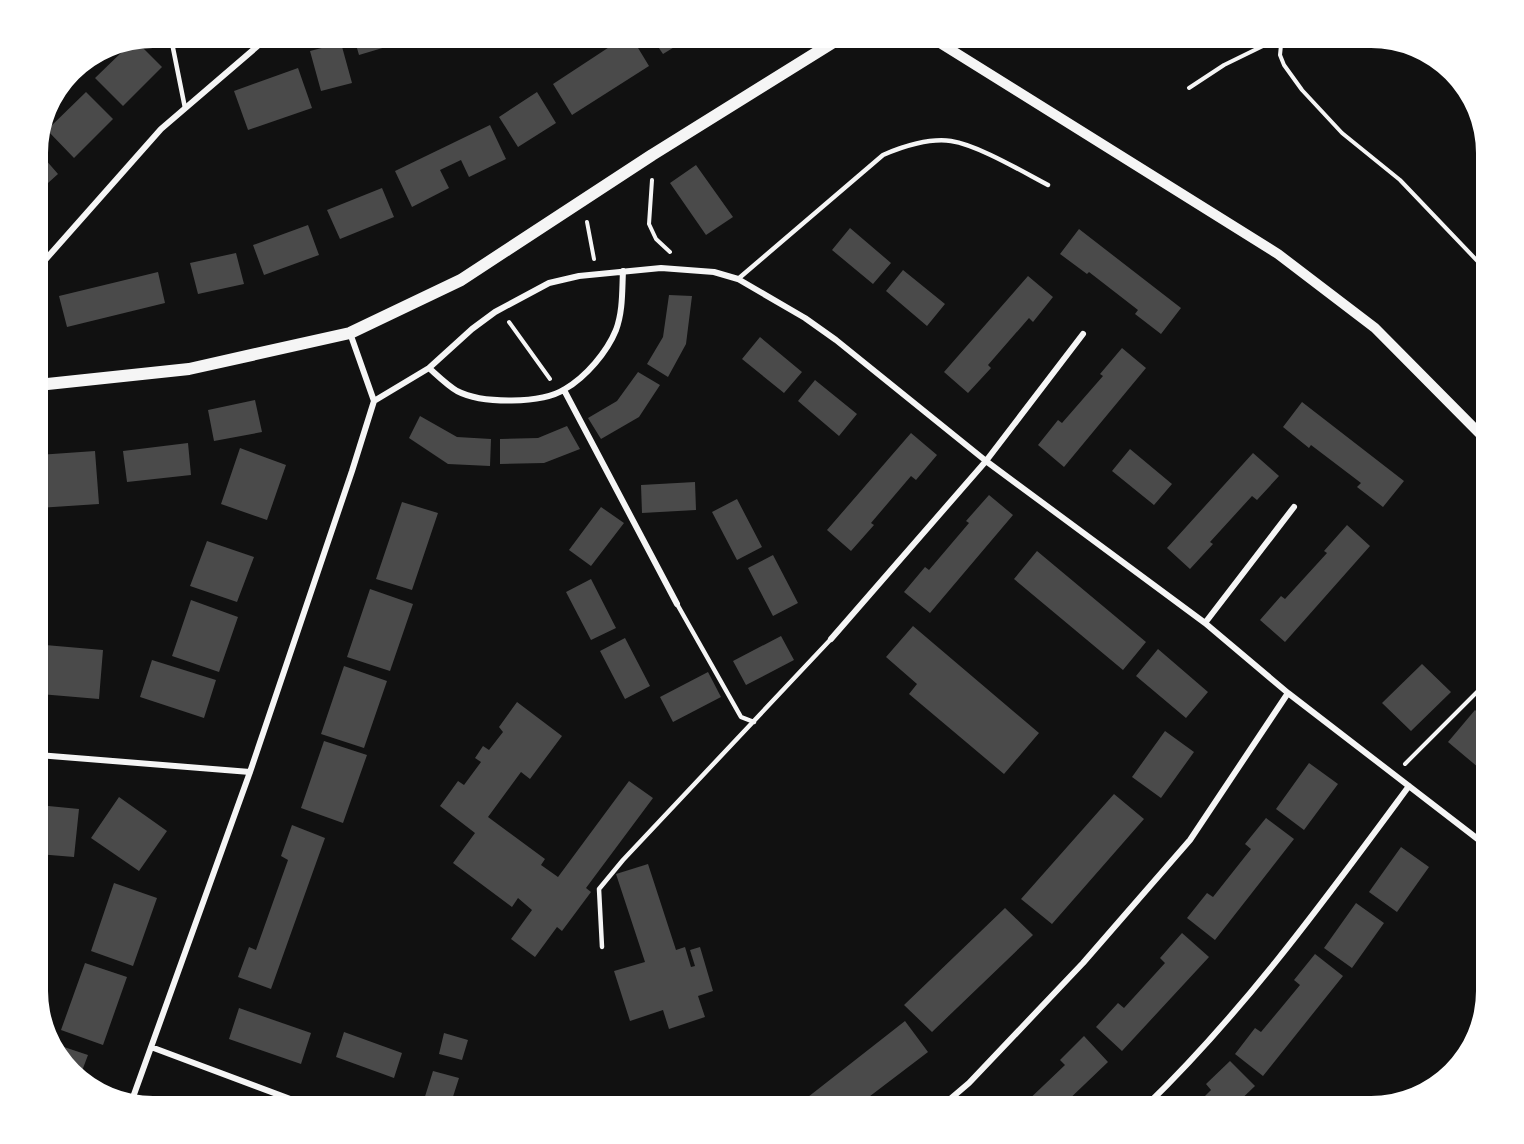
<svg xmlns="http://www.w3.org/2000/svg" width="1524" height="1144" font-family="Signika,sans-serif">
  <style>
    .building { fill: #4a4a4a }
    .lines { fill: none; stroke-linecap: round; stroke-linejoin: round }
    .path { stroke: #f5f5f5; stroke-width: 4 }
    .service { stroke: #f5f5f5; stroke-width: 4.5 }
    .minor { stroke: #f5f5f5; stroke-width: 6 }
    .tertiary { stroke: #f5f5f5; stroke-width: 10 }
    .secondary { stroke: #f5f5f5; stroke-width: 12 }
  </style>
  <rect width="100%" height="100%" fill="#111"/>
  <path class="building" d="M354,38h62l-57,17z
    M623,38h9l17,28 -77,49 -19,-31z
    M652,38h37l-26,16z
    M138,43l24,24 -39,39 -28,-28 31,-30z
    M341,43l11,40 -31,8 -11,-40z
    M298,68l14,40 -64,22 -14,-39z
    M86,92l27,27 -39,39 -27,-28z
    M537,92l19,31 -38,24 -19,-30z
    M490,125l16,34 -37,18 -8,-17 -21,10 9,18 -37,19 -17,-36z
    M38,151l20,23 -20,18z
    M696,165l37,52 -27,18 -36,-52z
    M382,188l12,29 -54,22 -13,-29z
    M308,225l11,30 -55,20 -11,-30z
    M850,228l41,35 -18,21 -41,-34z
    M1079,229l102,79 -20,26 -26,-20 3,-4 -49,-38 -2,2 -27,-20z
    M236,253l8,31 -46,10 -8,-31z
    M903,270l42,34 -18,22 -41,-35z
    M158,272l7,31 -98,24 -8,-31z
    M1028,276l25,21 -20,25 -4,-4 -41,47 3,3 -23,25 -24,-21z
    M669,295l23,1 -6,48 -18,33 -21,-13 16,-27z
    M760,337l42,35 -18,21 -42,-34z
    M1122,348l24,20 -82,99 -26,-22 20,-25 4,3 41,-47 -3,-2z
    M638,372l22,13 -21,32 -38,22 -13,-21 29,-17z
    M815,380l42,34 -18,22 -41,-35z
    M255,400l7,32 -48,9 -6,-31z
    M1302,402l102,79 -21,26 -26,-20 4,-4 -50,-38 -2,3 -26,-21z
    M420,416l37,21 34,2 -1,27 -42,-2 -39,-26z
    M567,426l13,23 -36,14 -44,1v-25l38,-1z
    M911,433l26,22 -21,25 -5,-4 -40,47 3,2 -23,26 -24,-21z
    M188,443l3,32 -64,7 -4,-31z
    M240,448l46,17 -19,55 -46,-16z
    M1130,449l42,35 -18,21 -42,-34z
    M95,451l4,53 -61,4v-53z
    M1253,453l26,23 -22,24 -5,-4 -42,46 3,2 -23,25 -23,-21z
    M695,482l1,28 -54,3 -1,-28z
    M989,495l24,20 -83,98 -26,-21 21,-25 4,3 40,-47 -3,-2z
    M737,499l25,48 -25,13 -25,-48z
    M402,502l36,11 -26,77 -36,-11z
    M601,507l23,16 -33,43 -22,-16z
    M1347,525l23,21 -85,96 -25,-22 21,-24 4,3 42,-46 -3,-2z
    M207,541l47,16 -17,45 -47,-16z
    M1037,551l109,91 -23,28 -109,-91z
    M773,555l25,48 -25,13 -25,-48z
    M591,579l25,49 -25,12 -25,-48z
    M370,589l43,15 -23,67 -43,-14z
    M191,600l47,17 -19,55 -47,-16z
    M913,626l126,107 -35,41 -95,-80 8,-10 -31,-27z
    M781,636l13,24 -48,25 -13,-24z
    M625,638l25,48 -25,13 -25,-48z
    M45,645l58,5 -4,49 -59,-5z
    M1158,649l50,43 -22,26 -50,-42z
    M152,660l64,20 -12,38 -64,-21z
    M1422,664l29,28 -40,39 -29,-28z
    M344,666l43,15 -23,67 -43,-14z
    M708,672l13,25 -48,25 -13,-25z
    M517,702l45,34 -32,43 -9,-7 -33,45 57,42 -4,6 17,12 71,-96 24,17 -67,90 5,4 -29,39 -5,-4 -22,30 -24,-18 21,-29 -14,-12 -6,9 -59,-44 22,-30 -35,-27 18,-25 6,4 17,-23 -6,-4 8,-12 6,4 14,-18 -4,-5z
    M1475,710l11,10v39l-7,9 -31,-26z
    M1165,731l29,21 -33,46 -29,-21z
    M324,741l43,14 -24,68 -42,-15z
    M1309,763l29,21 -34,46 -28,-21z
    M1114,794l30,25 -92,105 -31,-25z
    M119,797l48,34 -28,40 -48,-33z
    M38,805l41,4 -5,48 -36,-3z
    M1266,818l28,21 -79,101 -28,-22 20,-25 6,4 38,-48 -6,-5z
    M292,825l33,13 -54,151 -33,-12 11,-30 7,3 32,-90 -7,-4z
    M1401,847l28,20 -32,45 -28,-20z
    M648,864l28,86 9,-3 6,20 4,-1 -5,-16 10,-3 13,44 -15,5 7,21 -36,12 -6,-19 -33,11 -16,-50 31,-9 -29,-88z
    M114,883l43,15 -24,68 -42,-15z
    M1356,903l28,20 -32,45 -28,-20z
    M1005,908l28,27 -101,97 -28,-27z
    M1182,933l27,24 -87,94 -26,-24 22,-24 6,5 21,-23 20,-22 -5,-5z
    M1315,954l28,22 -80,100 -28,-22 20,-26 6,4 20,-24 19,-23 -6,-5z
    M85,963l42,14 -24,68 -42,-15z
    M239,1008l72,25 -10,31 -72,-25z
    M905,1021l23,31 -71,54h-42l-7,-9z
    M344,1032l58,21 -8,25 -58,-21z
    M444,1033l24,7 -6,20 -23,-6z
    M1084,1036l24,26 -46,44h-40l43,-41 -5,-5z
    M49,1042l39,13 -9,24 -29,-36z
    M1230,1061l25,25 -21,20h-39l16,-16 -5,-6z
    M433,1071l26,7 -9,28h-28z"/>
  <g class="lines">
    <path class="path" d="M1288,38l-7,7 -1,10 4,10 18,25 40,43 58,47 86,90
      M1189,88l35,-23 55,-27
      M652,180l-3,44 7,15 14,13
      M587,222l7,37
      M509,322l41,57
      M1405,764l81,-81"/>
    <path class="service" d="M171,38l14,70
      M738,279l145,-124c20,-9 47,-17 68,-14 27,4 72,31 97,44
      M677,604l64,113 13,5
      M602,947l-3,-58 24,-29 208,-221"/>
    <path class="minor" d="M38,268l123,-139 106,-91
      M429,368c9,8 18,17 28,23 25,13 85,13 108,-2 21,-12 42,-37 51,-59 7,-19 6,-39 7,-59
      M564,390l113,214
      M374,401l55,-33 43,-39 23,-17 54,-29 30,-7 82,-8 53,4 24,7 67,39 31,22 150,121 219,162 83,70 191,147
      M1205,623l89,-116
      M831,639l155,-178 97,-127
      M38,755l212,17
      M151,1047l158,59
      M132,1100l118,-328 102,-301 22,-70 -24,-68
      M942,1106l27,-23 114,-120 107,-123 98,-147
      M1146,1106c99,-96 181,-209 263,-320"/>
    <path class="tertiary" d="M932,38l346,216 97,74 111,112"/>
    <path class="secondary" d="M38,385l151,-16 161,-36 111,-53 191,-125 188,-117"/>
  </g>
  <path d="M0 0H1524V1144H0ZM153 48H1371A105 105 0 0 1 1476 153V991A105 105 0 0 1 1371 1096H153A105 105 0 0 1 48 991V153A105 105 0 0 1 153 48Z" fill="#fff" fill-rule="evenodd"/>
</svg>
